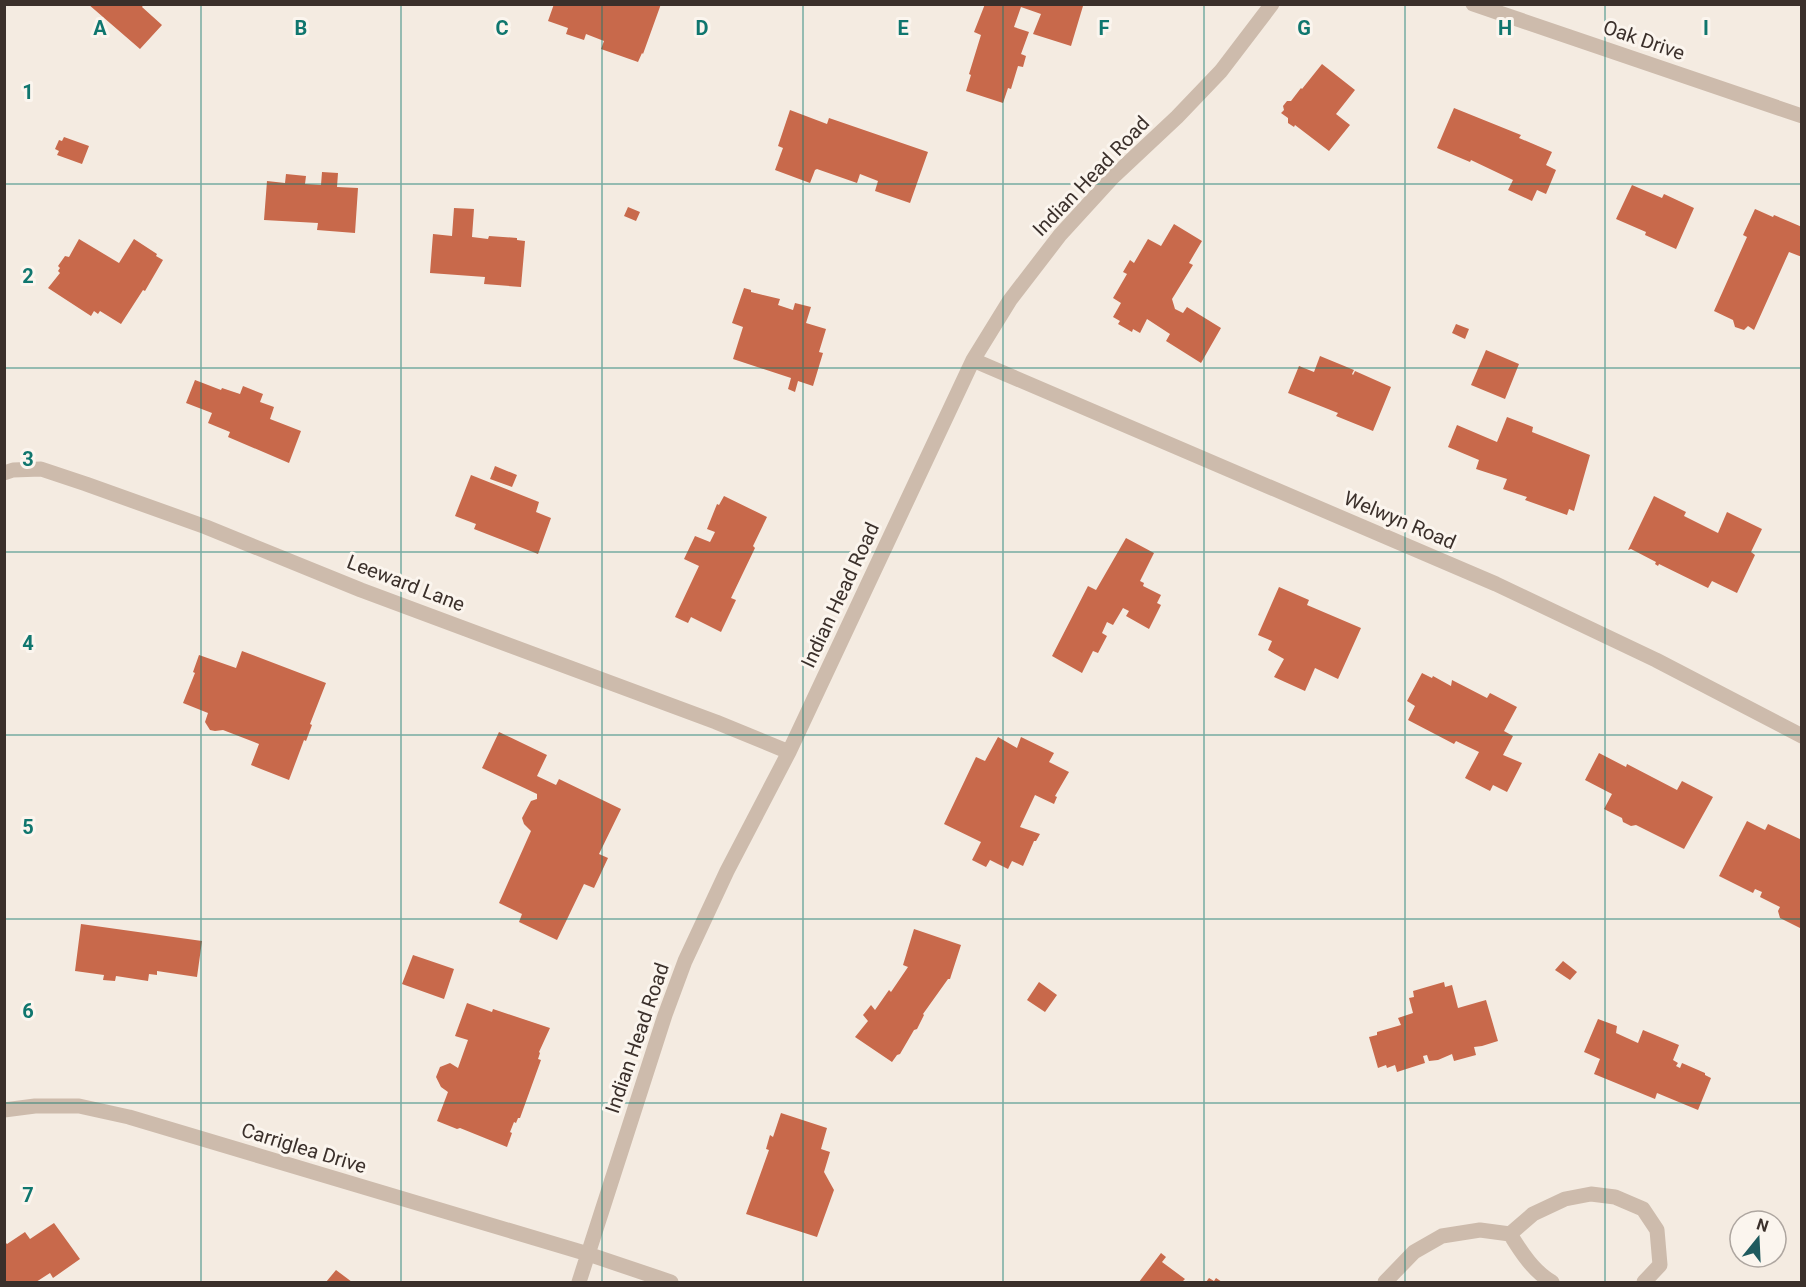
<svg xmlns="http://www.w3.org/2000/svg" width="1806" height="1287" font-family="Roboto,sans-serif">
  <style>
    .building { fill: #c8694b }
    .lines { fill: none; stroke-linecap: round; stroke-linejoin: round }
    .street { stroke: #cdbbac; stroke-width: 15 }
    .grid { fill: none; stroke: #0f766e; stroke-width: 1.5; stroke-opacity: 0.55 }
    .labels { text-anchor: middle; stroke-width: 6; stroke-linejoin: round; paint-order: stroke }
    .street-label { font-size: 20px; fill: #3b302b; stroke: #fbf5ee }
    .grid-label { font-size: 20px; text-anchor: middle; font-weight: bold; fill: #0f766e; stroke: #fbf5ee; stroke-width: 6; stroke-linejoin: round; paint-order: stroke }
  </style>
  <rect width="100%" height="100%" fill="#f4ebe1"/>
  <path class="building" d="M88,4h56l-2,3 20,18 -22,24z
    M554,4h107l-18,50 -1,-1 -4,9 -37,-13 3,-8 -18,-7 -2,6 -18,-6 2,-6 -20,-7z
    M985,4h94l4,2 -12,40 -38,-12 8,-20 -20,-7 -7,20 15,5 -8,22 5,2 -3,11 -5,-1 -7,23 -3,-1 -5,15 -37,-12 5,-16 -2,-1 12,-39 -7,-3z
    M1322,64l33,26 -19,24 14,11 -21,26 -34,-26 -1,2 -6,-4v-5l-7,-5 3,-3 -1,-4 4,-5h4l10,-13 1,1z
    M1454,108l67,27 -2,3 33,14 -6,13 10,5 -10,24 -9,-4 -5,11 -24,-11 5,-10 -42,-20 -1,2 -33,-14z
    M790,110l37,14 2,-6 99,34 -18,51 -35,-12 3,-10 -18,-7 -3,9 -40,-14 -2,1 -5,13 -35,-13 8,-22 -5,-2z
    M64,137l25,9 -7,18 -25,-9 2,-4 -4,-2 4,-9 3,1z
    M322,172l16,1 -1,14 21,1 -3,45 -38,-3 1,-7 -54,-3 3,-39 18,2 1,-9 20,2 -1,8 16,1z
    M1632,185l30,13 2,-4 30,14 -18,41 -31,-14 1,-3 -30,-13z
    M628,207l12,5 -4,9 -12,-5z
    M454,208l20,1 -2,28 16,2 1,-3 28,2v2l8,1 -4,46 -37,-3 1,-7 -55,-4 3,-39 19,2z
    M1755,209l18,8 1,-2 28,12v30l-13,-5 -35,78 -6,-4 -4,4 -9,-3 -2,-7 -19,-9 33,-74 -4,-2z
    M1174,224l28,17 -13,22 4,2 -21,34 3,10 8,4 4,-6 34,21 -20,35 -35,-22 4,-7 -23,-15 -7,14 -7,-4 -1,3 -14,-8 2,-3 -7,-4 8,-14 -8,-5 14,-24 -4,-2 7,-12 4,3 14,-24 13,7z
    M79,239l40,24 15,-24 23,15 -1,2 7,4 -18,31 -2,-1 -22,34 -21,-13 -2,3 -4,-3 -3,5 -43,-28 12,-15 -2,-2 2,-3 -2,-2 7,-10 4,1z
    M744,288l7,2v2l29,7 -2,6 15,5 2,-7 16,4 -5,16 20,6 -7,23 4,1 -10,33 -15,-5 -3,11 -7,-3 3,-11 -58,-19 10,-32 -11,-4z
    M1456,324l13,5 -4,10 -13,-6z
    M1486,350l33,14 -14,35 -34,-14z
    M1320,356l34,14 -2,4 1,1 2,-4 36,16 -18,44 -37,-15 2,-3 -50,-20 11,-27 15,6z
    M195,380l26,10 1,-2 18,6 3,-8 20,8 -3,8 14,5 -4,12 31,12 -12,32 -61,-26 2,-5 -22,-9 4,-10 -26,-10z
    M1507,417l26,10 -1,5 58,23 -16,56 -5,-2 -2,6 -42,-15 2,-3 -24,-8 4,-10 -31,-10 3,-9 -31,-13 9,-22 40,17z
    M495,466l22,9 -5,12 -22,-8z
    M471,475l68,27 -3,10 15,6 -13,36 -64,-25 2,-5 -21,-8z
    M724,496l43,21 -14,29 2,2 -24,50 5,2 -15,32 -30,-15 -3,6 -13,-6 24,-51 -15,-7 11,-23 15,6 5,-10 -8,-3 10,-25 2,1z
    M1654,496l32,16 -2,4 34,17 9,-21 35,17 -11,23 4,3 -18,38 -25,-12 -4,7 -49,-24 -1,2 -3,-2 1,-2 -25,-13 -3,1z
    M1126,538l28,15 -14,28 4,2 -1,3 18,9 -4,8 4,2 -12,24 -23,-13 3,-5 -6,-3 -10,17 -6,-3 -5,11 5,3 -9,17 -5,-2 -11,22 -30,-17 36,-70 8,4z
    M1279,587l30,13 -2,5 54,23 -23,51 -23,-11 -10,23 -31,-14 10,-18 -16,-9 4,-9 -14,-6z
    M242,651l84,32 -16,41 2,1 -6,16 -2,-1 -15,40 -38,-15 8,-21 -36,-14 -8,1 -5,-1 -5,-8 3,-9 -25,-10 12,-30 -2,-1 6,-17 37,13z
    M1422,673l10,5 1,-2 18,10 1,-6 35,18 3,-5 27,14 -13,24 9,5 -10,19 19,8 -15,29 -14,-7 -3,6 -25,-13 14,-26 -23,-11 -2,3 -46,-24 7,-14 -8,-5z
    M499,732l48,23 -10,21 19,9 3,-6 62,30 -22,45 9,4 -14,30 -10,-4 -27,56 -38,-18 3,-8 -23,-11 32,-72 -7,-7 -2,-6 9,-17 6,-2v-5l-55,-26z
    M998,737l19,11 4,-11 33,16 -5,9 20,10 -14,24 2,1 -3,7 -19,-9 -15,32 20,7 -4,7h-2l-11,25 -11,-5 -4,8 -18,-9 -4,7 -14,-7 9,-18 -37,-18 32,-67 9,4z
    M1599,753l27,14 1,-3 50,26 5,-9 31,16 -29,52 -48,-24 -5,1 -8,-4 -1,-4 -18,-9 8,-15 -27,-14z
    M1747,821l18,9 3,-6 34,16v89l-22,-11 -2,-7 2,-4 -20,-10 2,-5 -7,-3 -2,4 -34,-17z
    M81,924l121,17 -5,36 -40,-6v4l-8,-1 -1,7 -32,-5 -1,5 -12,-1 1,-5 -29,-4z
    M914,929l47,16 -11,34h-2l-25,35 1,1 -7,14 -3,1 -14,24 -3,1 -5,7 -37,-25 13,-16 -5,-6 8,-10 4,5 14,-20 2,2 17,-25 -5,-2z
    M413,955l41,14 -10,30 -42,-15z
    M1563,961l14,11 -7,8 -15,-10z
    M1039,982l18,13 -12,17 -18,-12z
    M1444,982l1,5 7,-2 6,23 28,-8 12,41 -16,5 -8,1 2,8 -22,6 -2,-7 -14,6 -9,1 -2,-6 -4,1 2,7 -28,9 -2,-7 -8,3 -1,-3 -8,3 -9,-31 8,-2v-3l24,-7 -3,-7 15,-5 -4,-15 5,-1 -1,-6z
    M467,1003l25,9 1,-3 57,19 -11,24 1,1 -2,6 3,1 -21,58h-2l-2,5 -2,-1 -4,10 2,1 -5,14 -47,-19 -3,1 -20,-8 11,-29 -7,-5 -5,-10 4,-10 10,-4 8,5 10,-28 -13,-4z
    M1598,1019l19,7 -1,7 22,10 5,-13 36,15 -6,15 5,3 -2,3 4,2 2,-5 23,10v2l6,3 -13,32 -41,-17 -2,6 -61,-25 6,-15 -16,-7z
    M781,1113l46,15 -6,21 9,3 -6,20 10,18 -17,47 -71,-23 23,-64 -3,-1 4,-14 3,2z
    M54,1223l26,36 -27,19 -3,-5 -14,9h-32v-41l3,3 18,-12 5,7z
    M1161,1253l5,4 -4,5 23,17 -3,3h-43z
    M336,1270l16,12h-26z
    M1209,1278l5,3 2,-3 6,4h-16z"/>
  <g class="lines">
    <path class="street" d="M1473,4l329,112
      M973,360l523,224 160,76 146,76
      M4,473l9,-3 28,-1 45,15 120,43 155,63 355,132 73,30
      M4,1110l31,-4h44l50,11 459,137 83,28
      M1510,1234c11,18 24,38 42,48
      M579,1282l86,-267 20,-54 42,-90 62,-119 184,-392 37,-60 50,-65 53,-58 64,-60 44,-46 51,-67
      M1385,1282l29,-30 28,-16 38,-6 30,4 23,-20 32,-15 26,-5 24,3 28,12 14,21 3,35 -16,17"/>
  </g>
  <path class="grid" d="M201,4v1278M401,4v1278M602,4v1278M803,4v1278M1003,4v1278M1204,4v1278M1405,4v1278M1605,4v1278M4,184h1798M4,368h1798M4,552h1798M4,735h1798M4,919h1798M4,1103h1798"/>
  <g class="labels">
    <g class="street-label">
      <text transform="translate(1644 40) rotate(19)" y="7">Oak Drive</text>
      <text transform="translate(1091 176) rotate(-46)" y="7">Indian Head Road</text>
      <text transform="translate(1400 520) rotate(23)" y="7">Welwyn Road</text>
      <text transform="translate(406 583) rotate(21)" y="7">Leeward Lane</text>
      <text transform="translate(840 595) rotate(-65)" y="7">Indian Head Road</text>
      <text transform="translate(637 1038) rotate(-71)" y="7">Indian Head Road</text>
      <text transform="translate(304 1148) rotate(17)" y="7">Carriglea Drive</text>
    </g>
  </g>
  <g class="grid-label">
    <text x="100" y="35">A</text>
    <text x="301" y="35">B</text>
    <text x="502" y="35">C</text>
    <text x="702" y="35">D</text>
    <text x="903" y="35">E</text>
    <text x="1104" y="35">F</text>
    <text x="1304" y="35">G</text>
    <text x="1505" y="35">H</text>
    <text x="1706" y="35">I</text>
    <text x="28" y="99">1</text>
    <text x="28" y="283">2</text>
    <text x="28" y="466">3</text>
    <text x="28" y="650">4</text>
    <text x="28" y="834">5</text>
    <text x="28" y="1018">6</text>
    <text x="28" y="1202">7</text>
  </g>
  <rect width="1806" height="1287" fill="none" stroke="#3b302b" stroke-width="12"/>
  <g transform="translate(1758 1239) rotate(18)"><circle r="28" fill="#fbf5ee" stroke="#aea6a0" stroke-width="1.5"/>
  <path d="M0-4.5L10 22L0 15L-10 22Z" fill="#1f5a5e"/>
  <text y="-9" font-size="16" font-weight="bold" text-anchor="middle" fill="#3b302b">N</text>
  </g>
</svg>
